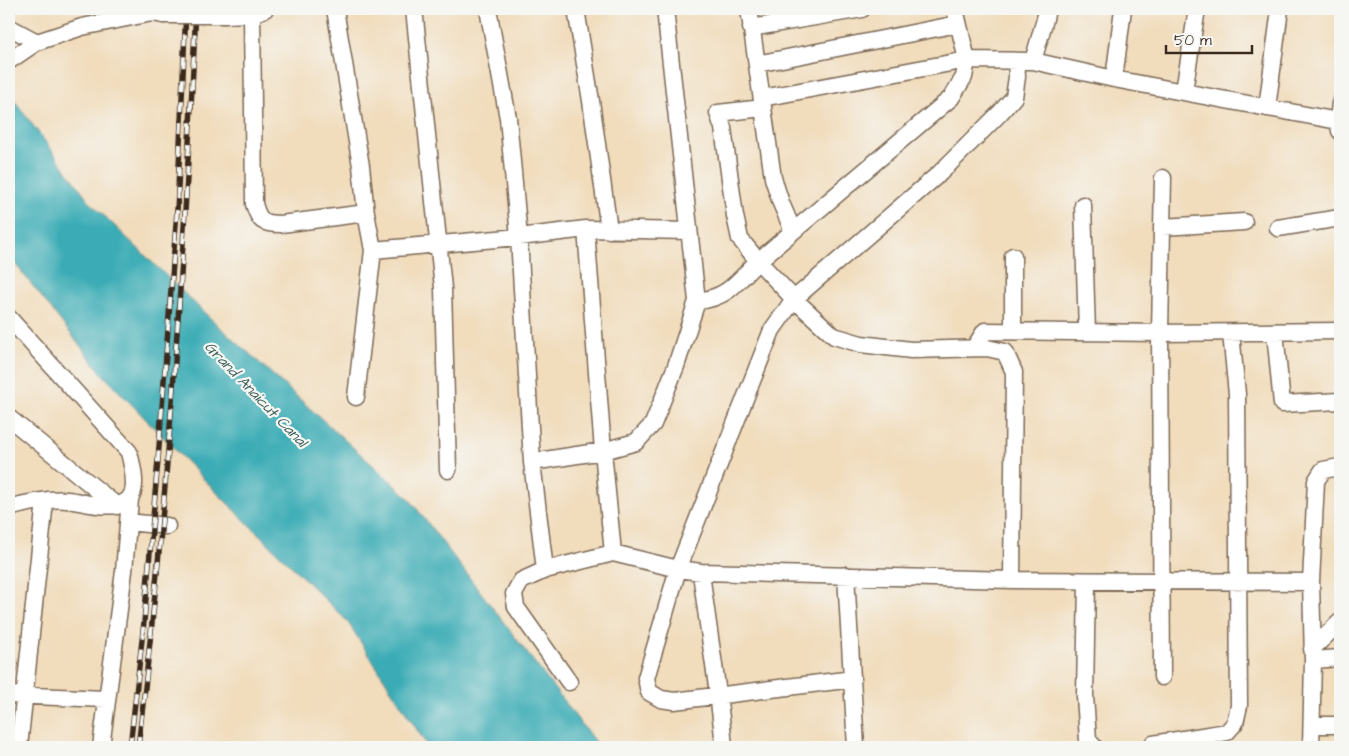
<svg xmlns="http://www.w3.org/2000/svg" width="1349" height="756" font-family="'Architects Daughter',sans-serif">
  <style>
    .water { fill: #3bacb5; stroke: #3b6b6a }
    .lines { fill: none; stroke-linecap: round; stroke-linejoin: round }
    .minor-casing { stroke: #7b6855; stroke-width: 19 }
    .minor { stroke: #fff; stroke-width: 16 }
    .rail-casing { stroke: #3b2a1e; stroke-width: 5.5 }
    .rail { stroke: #f6f6f2; stroke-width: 4; stroke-dasharray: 11; stroke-linecap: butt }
    .minor-bridge-casing { stroke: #7b6855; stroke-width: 19; stroke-linecap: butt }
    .minor-bridge { stroke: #fff; stroke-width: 16 }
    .labels { text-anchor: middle; stroke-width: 4.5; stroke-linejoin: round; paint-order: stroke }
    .water-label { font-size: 15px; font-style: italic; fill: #3b5e5a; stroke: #f6f6f2 }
  </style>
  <rect width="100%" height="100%" fill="#f6f6f2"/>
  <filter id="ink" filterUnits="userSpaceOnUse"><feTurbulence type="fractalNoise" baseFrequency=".02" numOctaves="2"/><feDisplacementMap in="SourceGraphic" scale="10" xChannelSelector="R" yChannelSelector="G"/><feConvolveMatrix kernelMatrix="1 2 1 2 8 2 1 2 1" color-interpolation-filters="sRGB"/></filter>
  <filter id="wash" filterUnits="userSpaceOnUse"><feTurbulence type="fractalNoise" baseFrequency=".0096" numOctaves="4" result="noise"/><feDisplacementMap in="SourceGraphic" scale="20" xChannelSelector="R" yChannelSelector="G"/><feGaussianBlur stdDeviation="1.12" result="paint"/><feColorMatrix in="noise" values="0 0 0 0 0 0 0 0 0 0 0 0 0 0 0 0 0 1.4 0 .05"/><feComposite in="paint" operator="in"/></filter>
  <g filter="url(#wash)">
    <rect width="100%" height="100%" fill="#f1dcbb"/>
    <path class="water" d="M9,93l82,110 119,115 198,179 191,250h-171l-81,-126 -129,-127 -113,-117 -96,-121z"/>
  </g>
  <g filter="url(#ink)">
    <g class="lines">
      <defs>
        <path id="minor" d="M335,9l26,157 5,47 7,37 146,-13 67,-8 103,2
          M414,9l29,279 5,182
          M488,9l20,109 11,119 13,225 13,108
          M576,9l15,92 18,129
          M749,9l24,169 8,25 12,28
          M252,14l2,190c5,17 8,20 27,20l85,-11
          M225,15l27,-1 13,-5
          M9,27l28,15
          M751,28l111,-19
          M9,61l28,-19 45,-15 70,-14 11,2
          M1033,61l12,-42 2,-10
          M757,64l201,-40
          M1114,79l9,-70
          M1184,91l13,-82
          M762,98l205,-38 66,1 81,18 224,42
          M763,108l-45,5 5,15 12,88 5,23 18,22 36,38 40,37 27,8 50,6 76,-2 18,4 9,20 -2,208
          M1267,108l13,-99
          M1340,131l-2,-10 2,-18
          M1083,205l4,127
          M1162,227l82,-5
          M1278,228l62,-10
          M586,229l17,222 10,102
          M697,301c31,-3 40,-19 61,-40l193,-163 13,-21 3,-17 -12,-51
          M9,318l120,134c8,33 12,58 -31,53 -11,-1 -21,-4 -31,-5 -19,-2 -40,3 -58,8
          M1013,331v-75
          M1275,332l7,72 58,-3
          M974,348l11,-17 175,2 3,-155
          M356,397l17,-147
          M9,418l108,88
          M532,462l71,-11 33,-9 17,-18 23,-58 21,-65 -32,-292
          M128,522l39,4
          M701,572c7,59 18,117 23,175
          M846,575l10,172
          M1087,581l-2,115 3,44 6,7
          M1312,649l28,-27
          M1313,660l27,-2
          M1162,677l-2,-344 180,-2
          M853,679l-179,22 -13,-2 -12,-7 -3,-14 32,-109 94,-239 22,-31 146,-126 60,-60 14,-16 3,-20 -1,-16
          M569,682l-53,-75 -2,-13 7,-13 24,-11 68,-17 65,16 23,3 311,8 299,2
          M9,695l97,4
          M1312,725h28
          M19,747l26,-246
          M101,747l23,-176 6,-72
          M1150,747l3,-3 74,-12 8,-9 4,-17 -2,-312 -6,-61
          M1311,747l2,-87 -2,-78 5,-101 7,-11 17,-3"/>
      </defs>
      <use href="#minor" class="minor-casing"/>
      <use href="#minor" class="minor"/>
      <defs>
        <path id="rail" d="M130,747l14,-125 14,-162 19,-249 9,-202
          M138,747c30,-245 46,-492 58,-738"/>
      </defs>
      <use href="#rail" class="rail-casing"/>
      <use href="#rail" class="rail"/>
      <defs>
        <path id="minor-bridge" d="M163,15h62"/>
      </defs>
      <use href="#minor-bridge" class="minor-bridge-casing"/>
      <use href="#minor-bridge" class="minor-bridge"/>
    </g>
  </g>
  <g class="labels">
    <g class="water-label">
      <text transform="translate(256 394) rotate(46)" y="5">Grand Anaicut Canal</text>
    </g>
  </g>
  <rect width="1349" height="756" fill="none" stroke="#f6f6f2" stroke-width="30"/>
  <path d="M1166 45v8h86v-8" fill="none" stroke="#3b2a1e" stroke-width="2.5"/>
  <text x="1174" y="45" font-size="15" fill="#3b2a1e" stroke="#f6f6f2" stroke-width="4" paint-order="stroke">50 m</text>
</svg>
